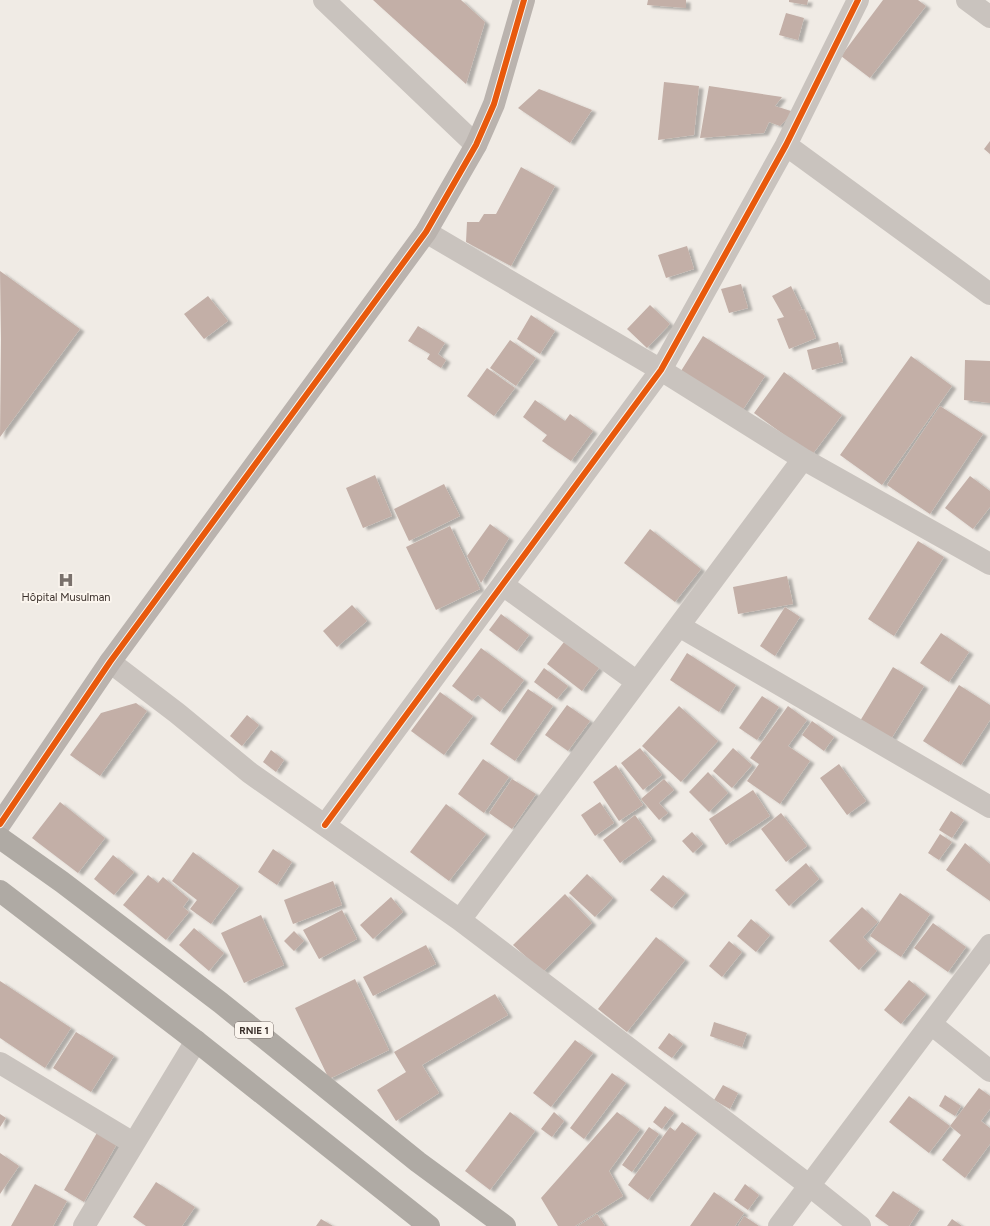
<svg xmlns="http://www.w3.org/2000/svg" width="990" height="1226" font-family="Figtree,sans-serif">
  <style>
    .building { fill: #c3afa7; filter: url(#shadow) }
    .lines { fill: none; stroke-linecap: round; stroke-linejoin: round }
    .street { stroke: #c9c3be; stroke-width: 22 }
    .secondary { stroke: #bab3ae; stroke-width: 22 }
    .highway { stroke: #afaaa4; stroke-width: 22 }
    .cycleway-casing { stroke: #fbf5ee; stroke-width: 8 }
    .cycleway { stroke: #e8590c; stroke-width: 6 }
    .labels { text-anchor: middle; stroke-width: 4; stroke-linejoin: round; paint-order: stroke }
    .shield { fill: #fbf5ee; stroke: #756b66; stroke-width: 1 }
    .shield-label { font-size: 10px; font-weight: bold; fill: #3b302b }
    .poi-label { font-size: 11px; fill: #3b302b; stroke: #fbf5ee }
  </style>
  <defs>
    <filter id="shadow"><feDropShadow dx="4.5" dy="2.5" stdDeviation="1" flood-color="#0004"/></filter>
  </defs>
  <rect width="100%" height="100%" fill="#f0ebe5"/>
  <path class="building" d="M373,0h88l24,22 -19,62z
    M648,0h38v8l-39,-3z
    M789,0h19l-1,5 -18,-3z
    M883,0h35l8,6 -56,72 -29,-22z
    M786,13l18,5 -6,22 -19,-5z
    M664,82l35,4 -5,49 -36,5z
    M709,86l73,11 -7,9 19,6 -14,14 -11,-4 -5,11 -64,5z
    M539,89l53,21 -22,33 -52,-35z
    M990,141v13l-6,-5z
    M521,167l34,19 -44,80 -45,-24 1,-20h12l5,-8h12z
    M687,246l7,23 -28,9 -8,-23z
    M0,271l80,58 -80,108 1,-98z
    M741,284l7,24 -19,5 -8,-24z
    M791,286l11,23 -4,2 6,-2 12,29 -27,11 -12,-30 7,-2 -12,-21z
    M208,296l20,25 -24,18 -20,-25z
    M650,305l20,19 -23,24 -20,-19z
    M531,315l24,16 -15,23 -23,-15z
    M418,326l27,17 -7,11 8,6 -5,8 -14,-9 3,-5 -22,-13z
    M703,336l62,40 -23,35 -61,-40z
    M510,340l26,18 -20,28 -26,-18z
    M838,342l5,20 -31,8 -5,-20z
    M911,356l41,30 -70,99 -42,-30z
    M965,360l25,1v42l-26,-3z
    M487,368l28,20 -21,28 -27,-20z
    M784,372l58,43 -30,40 -58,-42z
    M535,400l30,21 5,-7 23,17 -22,30 -29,-20 5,-6 -24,-18z
    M940,406l43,28 -53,80 -43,-29z
    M375,475l17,41 -29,12 -17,-40z
    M970,476l20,15v16l-17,22 -28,-21z
    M444,484l16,32 -51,25 -15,-32z
    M490,524l19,14 -28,45 -14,-27z
    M450,526l30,63 -44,21 -30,-63z
    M650,529l51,40 -26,33 -51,-39z
    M918,541l26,16 -50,79 -26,-17z
    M787,576l6,28 -55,10 -5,-27z
    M352,605l15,16 -30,26 -14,-16z
    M785,607l15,10 -25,39 -15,-10z
    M501,614l28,21 -12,16 -28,-21z
    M941,633l28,19 -20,30 -29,-19z
    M564,642l35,26 -17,23 -35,-27z
    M481,648l43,32 -24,32 -22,-17 -6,6 -20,-15z
    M687,653l49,32 -17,27 -49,-32z
    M893,667l31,19 -33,53 -31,-18z
    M544,668l24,18 -11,13 -23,-17z
    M959,685l31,20v15l-29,45 -38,-24z
    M528,689l25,17 -38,55 -25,-17z
    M440,692l33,24 -29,39 -33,-24z
    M762,696l17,11 -22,33 -18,-12z
    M136,703l11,8 -47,65 -30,-21 31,-42z
    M567,705l23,16 -22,30 -23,-16z
    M679,706l39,35 -37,41 -39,-36z
    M788,706l19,14 -19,26 22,15 -30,43 -33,-23 12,-17 -9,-6z
    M247,715l12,10 -17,21 -12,-10z
    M812,721l22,16 -10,14 -22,-16z
    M640,748l22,27 -19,15 -22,-27z
    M733,748l19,17 -20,23 -19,-17z
    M271,750l13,10 -8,12 -13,-10z
    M483,759l26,18 -25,36 -26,-19z
    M839,764l27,37 -19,14 -27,-37z
    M616,765l27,40 -24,16 -26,-39z
    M708,772l20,21 -19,19 -20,-20z
    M512,779l24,15 -24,35 -23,-16z
    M664,779l10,11 -15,13 9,10 -9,7 -18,-21z
    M753,790l17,26 -44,29 -17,-26z
    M60,802l45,36 -27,35 -46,-35z
    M600,802l14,21 -19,13 -14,-21z
    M446,804l40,30 -37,47 -39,-29z
    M951,811l13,9 -12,18 -13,-8z
    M781,813l26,33 -21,16 -25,-33z
    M635,815l17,24 -32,24 -17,-23z
    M692,832l11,12 -10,9 -11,-12z
    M940,834l12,8 -13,18 -11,-7z
    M965,843l25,21v37l-44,-31z
    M273,849l19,13 -15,23 -19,-13z
    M193,852l46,34 -28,38 -21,-15 7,-9 -25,-19z
    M113,855l21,17 -20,23 -20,-16z
    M806,863l13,16 -30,27 -14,-16z
    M587,874l26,24 -18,19 -26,-24z
    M148,875l10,8 5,-6 26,22 -6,8 6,5 -23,28 -43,-35z
    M663,875l22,18 -13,15 -22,-18z
    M333,881l9,24 -49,19 -9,-24z
    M900,893l30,21 -29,43 -31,-21z
    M565,894l27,29 -49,49 -30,-27z
    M391,897l12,15 -30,27 -13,-14z
    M862,907l16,15 -15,15 14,14 -18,19 -30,-29z
    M342,910l15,29 -38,20 -16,-29z
    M261,915l23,50 -40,18 -23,-50z
    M751,919l19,16 -14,17 -19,-16z
    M933,923l33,24 -18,25 -34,-24z
    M194,928l30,25 -15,18 -30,-26z
    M294,931l10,10 -10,10 -10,-10z
    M656,937l29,23 -58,72 -29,-23z
    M729,941l13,11 -20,25 -13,-11z
    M426,945l10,19 -63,32 -10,-19z
    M355,979l34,71 -60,29 -34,-71z
    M909,980l17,14 -25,30 -17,-14z
    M0,981l71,47 -26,40 -45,-30z
    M495,994l13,21 -86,50 17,28 -43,28 -19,-31 29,-18 -12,-20z
    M714,1022l33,11 -5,14 -32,-11z
    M76,1032l38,24 -23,36 -38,-24z
    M669,1033l14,11 -11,14 -14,-10z
    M575,1040l18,13 -42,54 -18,-14z
    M612,1073l14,10 -42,56 -14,-11z
    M723,1085l15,8 -8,16 -16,-9z
    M979,1088l11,8v13l-9,12 9,7v16l-25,34 -23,-18 19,-25 -11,-9z
    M945,1095l16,11 -6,10 -16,-10z
    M909,1096l41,30 -21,27 -40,-31z
    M665,1106l9,7 -12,16 -9,-7z
    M510,1112l25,19 -45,59 -25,-19z
    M554,1112l10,9 -12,16 -11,-8z
    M617,1112l23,17 -31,42 14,25 -48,30h-17l-17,-28z
    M0,1114l6,4 -6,9z
    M682,1122l15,11 -49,67 -20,-15 42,-58 5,4z
    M649,1127l10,7 -27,38 -10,-7z
    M98,1131l20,11 -34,60 -20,-12z
    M0,1153l19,13 -19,28z
    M156,1182l39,25 -13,19h-36l-13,-9z
    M35,1184l32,17 -14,25h-42z
    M745,1184l14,11 -11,15 -14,-10z
    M893,1191l27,18 -11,17h-20l-14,-10z
    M714,1192l30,21 -9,13h-45z
    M597,1214l8,12h-27z
    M744,1216l15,10h-21z
    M321,1219l12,7h-17z
    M952,1219l10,7h-15z"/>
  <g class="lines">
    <path class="street" d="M324,0l152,145
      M967,0l23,17
      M786,145l204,149
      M426,232l235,138 142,89 187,105
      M503,585l134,97
      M679,626l311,181
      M110,662l67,51 73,60 210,147 350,266 50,40
      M325,825l336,-455 125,-225 72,-145
      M460,920l343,-461
      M931,1024l59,47
      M0,1063l133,80
      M84,1226l112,-185
      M779,1226l211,-281"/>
    <path class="secondary" d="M0,824l110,-162 316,-430 50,-87 18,-41 30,-104"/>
    <path class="highway" d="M0,838l62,44 159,121 197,159 87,64
      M0,891l196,150 233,185"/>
    <defs>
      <path id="cycleway" d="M0,824l110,-162 316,-430 50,-87 18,-41 30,-104
        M325,825l336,-455 125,-225 72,-145"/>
    </defs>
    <use href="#cycleway" class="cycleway-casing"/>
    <use href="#cycleway" class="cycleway"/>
  </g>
  <defs>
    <symbol id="hospital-bare" viewBox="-9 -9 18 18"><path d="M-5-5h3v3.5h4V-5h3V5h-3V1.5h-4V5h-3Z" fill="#7a716c" stroke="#fbf5ee" stroke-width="2.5" paint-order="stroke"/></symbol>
  </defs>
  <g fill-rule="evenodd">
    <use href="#hospital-bare" x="55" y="569" width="22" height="22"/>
  </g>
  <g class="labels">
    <rect class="shield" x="235" y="1022" width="38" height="16" rx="3"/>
    <g class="shield-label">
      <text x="254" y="1034">RNIE 1</text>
    </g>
    <g class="poi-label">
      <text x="66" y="601">Hôpital Musulman</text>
    </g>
  </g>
</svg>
